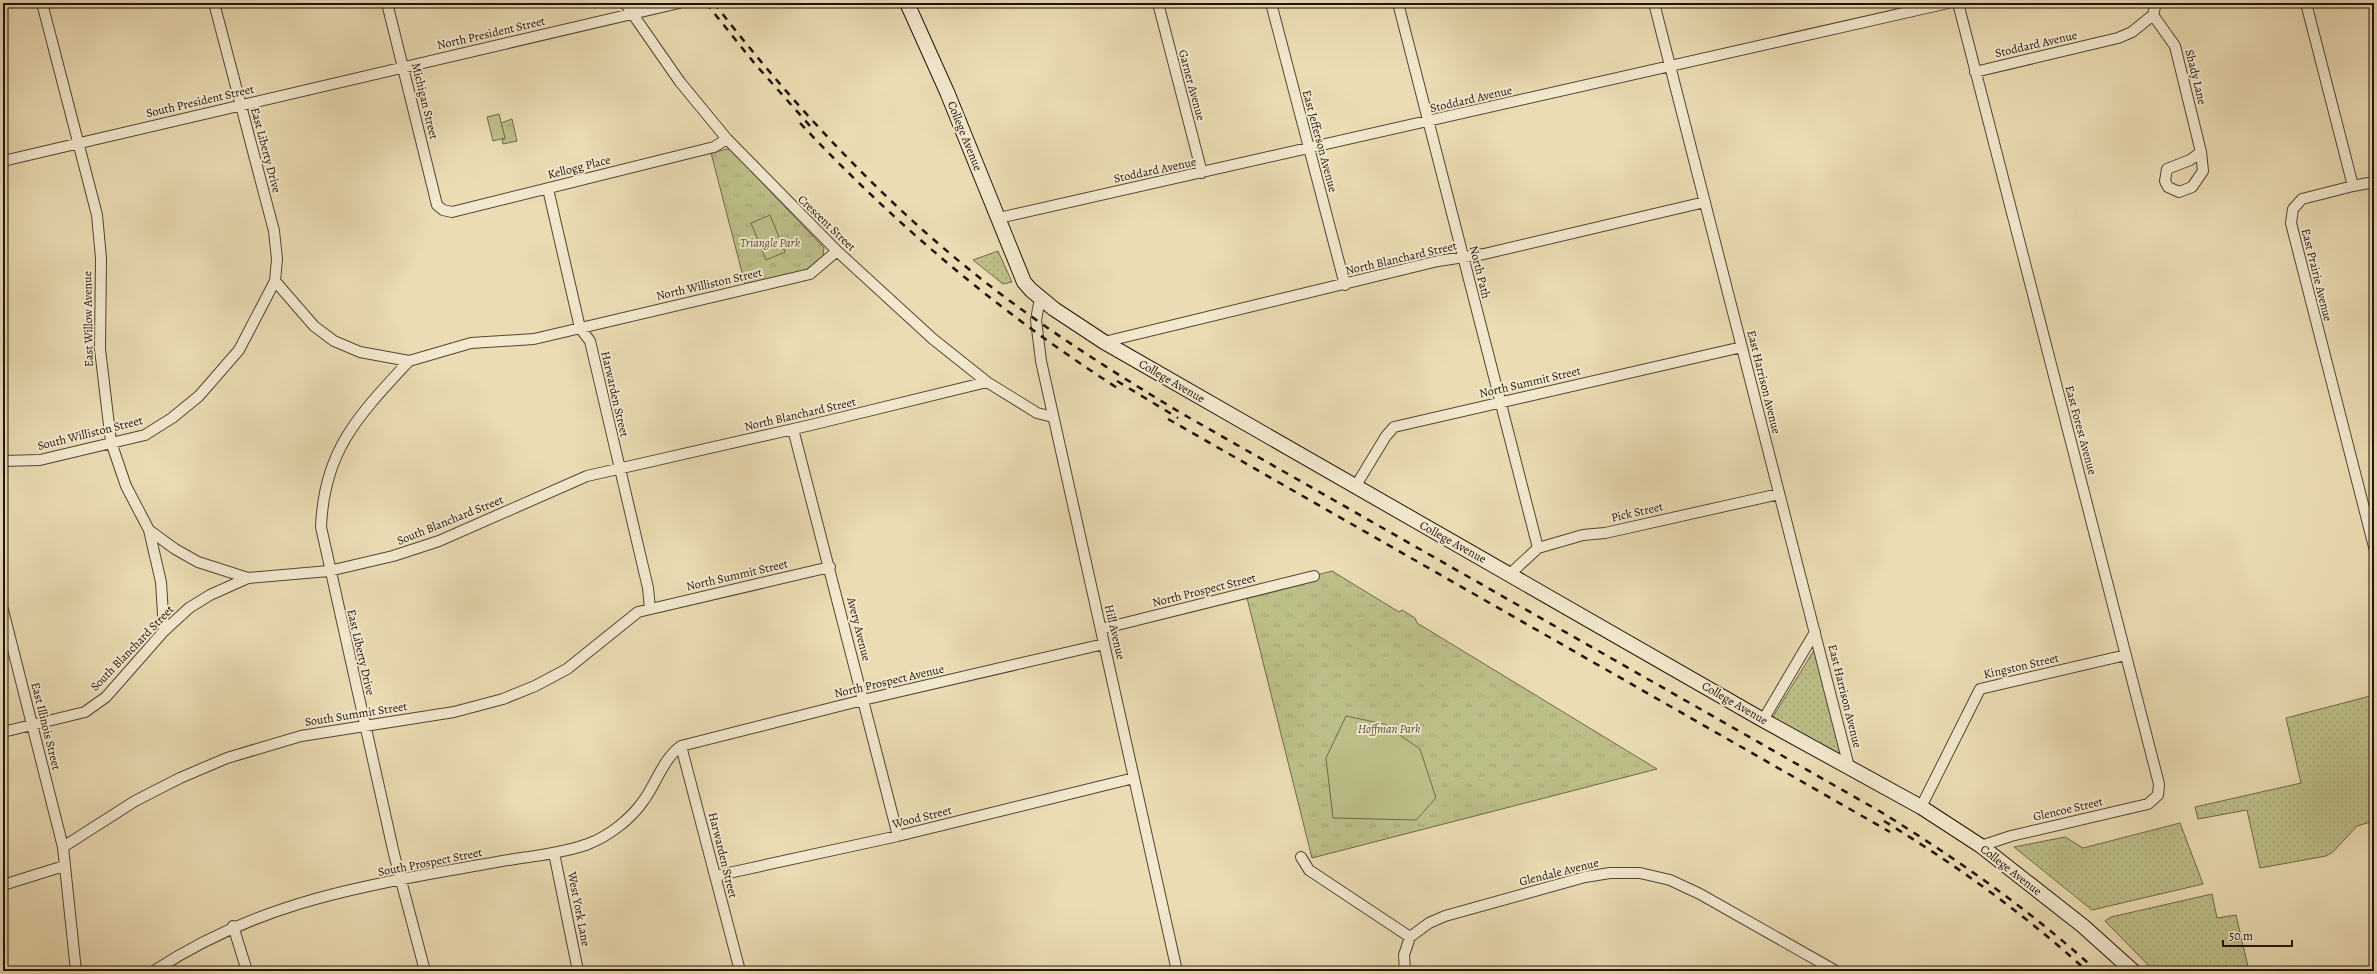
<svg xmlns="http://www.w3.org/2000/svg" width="2377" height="974" font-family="Alegreya,serif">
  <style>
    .grass { fill: url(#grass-dots); stroke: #6e694a }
    .park { fill: url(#park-tufts); stroke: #6e694a }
    .garden { fill: #bdbf89; stroke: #6e694a }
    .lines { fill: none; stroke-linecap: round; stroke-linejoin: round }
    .street-casing { stroke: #534535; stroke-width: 12 }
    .secondary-casing { stroke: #20130b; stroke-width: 16 }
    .street { stroke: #f2e8ce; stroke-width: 10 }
    .secondary { stroke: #f2e8ce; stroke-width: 14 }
    .rail { stroke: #20130b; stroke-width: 2.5; stroke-dasharray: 7 7; stroke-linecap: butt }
    .labels { text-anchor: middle; stroke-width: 4; stroke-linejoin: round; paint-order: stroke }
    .street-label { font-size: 12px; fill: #20130b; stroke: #f2e8ce }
    .park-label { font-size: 12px; font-style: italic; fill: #574f37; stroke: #f2e8ce }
  </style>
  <defs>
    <pattern id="grass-dots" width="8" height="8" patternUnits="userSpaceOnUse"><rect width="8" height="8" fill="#bdbf89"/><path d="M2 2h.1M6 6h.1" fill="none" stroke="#a2a375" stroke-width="1.8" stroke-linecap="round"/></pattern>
    <pattern id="park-tufts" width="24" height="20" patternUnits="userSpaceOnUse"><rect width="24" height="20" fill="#bdbf89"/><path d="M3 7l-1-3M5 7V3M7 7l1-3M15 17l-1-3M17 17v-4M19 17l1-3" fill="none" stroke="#a2a375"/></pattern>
  </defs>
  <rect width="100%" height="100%" fill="#ebdcb3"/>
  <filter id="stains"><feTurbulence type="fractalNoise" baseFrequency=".005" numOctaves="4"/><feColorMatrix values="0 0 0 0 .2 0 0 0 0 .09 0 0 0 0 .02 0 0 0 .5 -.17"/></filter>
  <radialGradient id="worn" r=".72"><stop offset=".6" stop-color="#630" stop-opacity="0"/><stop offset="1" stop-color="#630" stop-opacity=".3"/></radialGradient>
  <path class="grass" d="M998,251l14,31 -9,2 -30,-24z
    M1816,647l29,115 -74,-42z
    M2374,695v126l-17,5 -24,26 -7,4 -66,12 -13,-58 -49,9 -3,-12 106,-24 -15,-65z
    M2180,823l23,61 -111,26 -78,-63 51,-10 18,11z
    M2212,894l5,24 19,-3 13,56h-95l-49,-50 6,-4z"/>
  <path class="park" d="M512,119l5,22 -14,3 -1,-5h3l-4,-16z
    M727,149l4,1 93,98 -1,8 -17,14 -61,14 -34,-131z
    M1332,571l67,41 3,-2 13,8 2,5 240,146 -345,89 -66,-264z"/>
  <path class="garden" d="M499,114l6,24 -12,3 -6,-24z
    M770,215l15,37 -19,8 -15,-37z
    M1346,716l38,8 36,25 16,49 -20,22 -83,-2 -7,-60z"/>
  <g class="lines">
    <defs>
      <path id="street" d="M42,3l55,212 4,43 -1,91 11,93 15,44 23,44 12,52 3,49
        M387,3l50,202 6,5 9,2 262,-65 13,-8
        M625,3l55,79 47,57 110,112 96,88 54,43 50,31 16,4
        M1158,3l44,170
        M1271,3l74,282
        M1398,3l140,545
        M1654,3l195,764
        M1958,3l201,781 -1,11 -10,9 -137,32 -30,10
        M2306,3l47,183 -51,13 -9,10 -2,14 83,324
        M2153,15l22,31 26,106 -11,8 -23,9 -2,12 3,6 11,5 13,-5 11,-16 -2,-19
        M1975,72l143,-34 14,-6 21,-17 3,-12
        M3,161l676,-158
        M2353,186l21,-4
        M548,189l32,139 10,13 58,247 2,21
        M999,218l949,-215
        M275,281l39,45 20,15 26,11 49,9 62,-18 63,-4 276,-65 27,-23
        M1040,298l-4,22 5,41 136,610
        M1104,342l334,-81 46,-7 221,-52
        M409,361c-50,54 -85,89 -88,166l73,327 31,117
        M793,429l105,407
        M3,461l37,-1 105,-25 27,-17 27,-22 40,-46 36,-69 2,-22 -3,-28 -60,-228
        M1355,487l31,-51 8,-9 348,-80
        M149,530l26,19 23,13 50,16
        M1510,574l28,-26 45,-13 22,-2 174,-39
        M3,610l60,237 13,124
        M1101,629l213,-53
        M1763,720l52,-88
        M3,732l82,-20 21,-15 58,-66 25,-23 21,-13 38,-17 81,-7 64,-15 46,-15 148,-65 224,-51 176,-43
        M681,746l59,225
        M1921,807l59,-118 146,-34
        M63,847l72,-46 45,-23 47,-20 74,-22 153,-24 49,-13 32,-13 32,-17 71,-57 192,-45
        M554,853l24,118
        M1301,857l8,13 101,67 19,-14 16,-7 140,-39 25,-4h30l30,7 30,14 136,77
        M715,876l183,-40 236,-58
        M3,885l61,-19
        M233,926l14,45
        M154,971c96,-63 192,-83 303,-102 24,-4 48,-9 72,-12 19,-3 40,-6 59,-13 21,-8 43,-25 56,-44 13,-18 19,-41 37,-54l182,-46 241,-56
        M1405,971l-1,-16 6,-18"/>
      <path id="secondary" d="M907,3l40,89 77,190 7,8 23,19 50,33 659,378 158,87 60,39 102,80 50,45"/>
    </defs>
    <use href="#street" class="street-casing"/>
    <use href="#secondary" class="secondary-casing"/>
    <use href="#street" class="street"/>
    <use href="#secondary" class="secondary"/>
    <path class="rail" d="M706,3l49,61 55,62
      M714,3c82,106 176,207 284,289 58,44 120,83 183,121l700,399c76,47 149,98 216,159
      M800,123c96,103 203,192 322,268
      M1117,381l61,37
      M1168,419l722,413
      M1884,821c72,44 139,92 202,149"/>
  </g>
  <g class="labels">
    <g class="street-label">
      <text transform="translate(491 33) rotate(-13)" y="4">North President Street</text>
      <text transform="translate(2036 44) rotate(-13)" y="4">Stoddard Avenue</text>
      <text transform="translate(2196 77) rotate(76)" y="4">Shady Lane</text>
      <text transform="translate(1192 85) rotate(75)" y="4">Garner Avenue</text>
      <text transform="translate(1471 99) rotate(-13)" y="4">Stoddard Avenue</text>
      <text transform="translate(200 101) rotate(-13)" y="4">South President Street</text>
      <text transform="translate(425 101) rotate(76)" y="4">Michigan Street</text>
      <text transform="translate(965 136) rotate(68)" y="4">College Avenue</text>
      <text transform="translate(1320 141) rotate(75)" y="4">East Jefferson Avenue</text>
      <text transform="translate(266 150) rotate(75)" y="4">East Liberty Drive</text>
      <text transform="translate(579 167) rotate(-14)" y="4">Kellogg Place</text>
      <text transform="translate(1155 170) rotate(-12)" y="4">Stoddard Avenue</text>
      <text transform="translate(827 223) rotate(44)" y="4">Crescent Street</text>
      <text transform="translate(1401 258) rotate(-13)" y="4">North Blanchard Street</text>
      <text transform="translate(1480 272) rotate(76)" y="4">North Path</text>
      <text transform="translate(2317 275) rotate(76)" y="4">East Prairie Avenue</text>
      <text transform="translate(709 284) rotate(-13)" y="4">North Williston Street</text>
      <text transform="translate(88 319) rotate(-91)" y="4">East Willow Avenue</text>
      <text transform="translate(1172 381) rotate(30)" y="4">College Avenue</text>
      <text transform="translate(1530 382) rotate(-13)" y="4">North Summit Street</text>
      <text transform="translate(1764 382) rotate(76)" y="4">East Harrison Avenue</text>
      <text transform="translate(615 394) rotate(77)" y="4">Harwarden Street</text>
      <text transform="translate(800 414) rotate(-13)" y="4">North Blanchard Street</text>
      <text transform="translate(2081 430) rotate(75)" y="4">East Forest Avenue</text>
      <text transform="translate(90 433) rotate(-14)" y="4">South Williston Street</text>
      <text transform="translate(1637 512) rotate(-13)" y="4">Pick Street</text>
      <text transform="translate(450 520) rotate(-22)" y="4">South Blanchard Street</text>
      <text transform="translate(1453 542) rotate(29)" y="4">College Avenue</text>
      <text transform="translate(737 575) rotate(-13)" y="4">North Summit Street</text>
      <text transform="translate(1204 590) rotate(-14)" y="4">North Prospect Street</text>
      <text transform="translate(859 629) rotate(76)" y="4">Avery Avenue</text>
      <text transform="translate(1115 632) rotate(77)" y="4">Hill Avenue</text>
      <text transform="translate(132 648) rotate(-46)" y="4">South Blanchard Street</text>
      <text transform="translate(361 652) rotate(77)" y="4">East Liberty Drive</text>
      <text transform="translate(2021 666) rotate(-13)" y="4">Kingston Street</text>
      <text transform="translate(889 681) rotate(-13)" y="4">North Prospect Avenue</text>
      <text transform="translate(1845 696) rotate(76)" y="4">East Harrison Avenue</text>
      <text transform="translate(1735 703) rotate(30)" y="4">College Avenue</text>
      <text transform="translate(356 714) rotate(-9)" y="4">South Summit Street</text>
      <text transform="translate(46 726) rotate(76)" y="4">East Illinois Street</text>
      <text transform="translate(2068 809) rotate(-13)" y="4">Glencoe Street</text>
      <text transform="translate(922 817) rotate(-14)" y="4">Wood Street</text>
      <text transform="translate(723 855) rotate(76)" y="4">Harwarden Street</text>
      <text transform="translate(430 862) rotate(-11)" y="4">South Prospect Street</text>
      <text transform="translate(2011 870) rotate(38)" y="4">College Avenue</text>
      <text transform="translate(1559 872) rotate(-14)" y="4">Glendale Avenue</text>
      <text transform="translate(579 909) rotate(79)" y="4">West York Lane</text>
    </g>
    <g class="park-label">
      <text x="770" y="247">Triangle Park</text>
      <text x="1389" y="733">Hoffman Park</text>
    </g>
  </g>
  <rect width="2377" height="974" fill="none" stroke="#ebdcb3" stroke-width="16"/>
  <rect x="4" y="4" width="2369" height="966" fill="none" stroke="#20130b" stroke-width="2"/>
  <rect x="8" y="8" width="2361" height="958" fill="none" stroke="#20130b"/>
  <path d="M2223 940v6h69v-6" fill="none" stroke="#20130b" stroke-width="2"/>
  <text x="2229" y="940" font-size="12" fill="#20130b" stroke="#f2e8ce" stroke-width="3" paint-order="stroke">50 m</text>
  <rect width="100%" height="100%" filter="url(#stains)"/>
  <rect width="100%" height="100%" fill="url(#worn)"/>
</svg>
